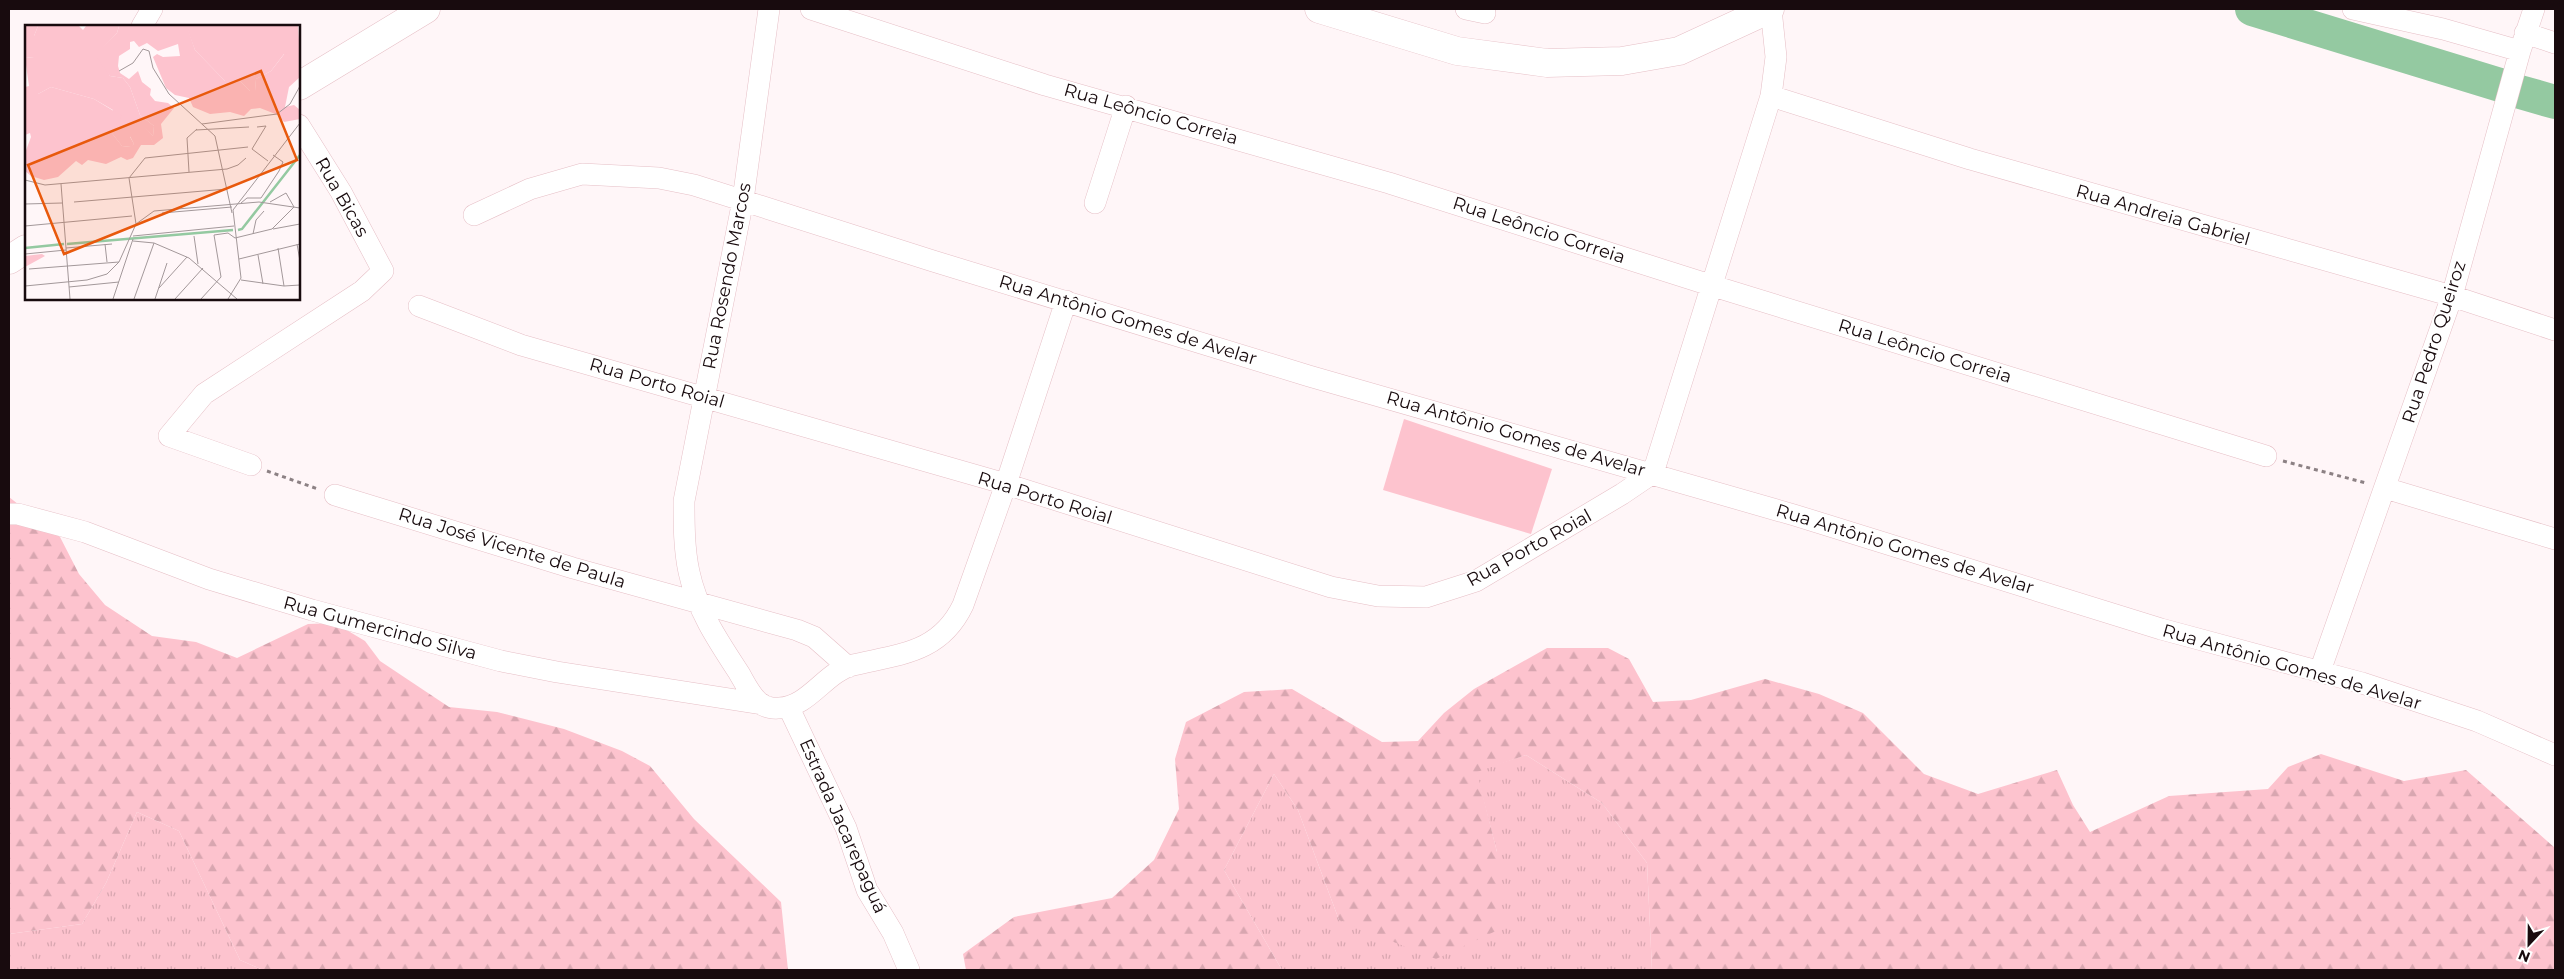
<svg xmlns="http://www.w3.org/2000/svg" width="2564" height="979" font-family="Montserrat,sans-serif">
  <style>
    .grass { fill: url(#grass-tufts) }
    .forest { fill: url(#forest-firs) }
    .garden { fill: #fdc3ce }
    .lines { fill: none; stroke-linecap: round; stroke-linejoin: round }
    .river { stroke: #94c9a1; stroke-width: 34 }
    .minor-casing { stroke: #e6bfc6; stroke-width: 22 }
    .tertiary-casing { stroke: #e6bfc6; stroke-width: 29 }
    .path { stroke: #8c8184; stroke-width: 3; stroke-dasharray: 4 4; stroke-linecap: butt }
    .minor { stroke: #fff; stroke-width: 21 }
    .tertiary { stroke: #fff; stroke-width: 28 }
    .labels { text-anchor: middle; stroke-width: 4; stroke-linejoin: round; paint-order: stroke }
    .street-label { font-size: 18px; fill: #180b0e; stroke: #fff }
    .inset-river { fill: none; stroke: #94c9a1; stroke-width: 2.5 }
    .inset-road { fill: none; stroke: #a3989a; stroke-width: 1 }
    .view { fill: #e8590c; fill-opacity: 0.15; stroke: #e8590c; stroke-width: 2.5 }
    .inset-edge { fill: none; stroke: #180b0e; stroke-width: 2.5 }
  </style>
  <defs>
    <pattern id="grass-tufts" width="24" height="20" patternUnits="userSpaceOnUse" patternTransform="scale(1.25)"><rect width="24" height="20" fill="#fdc3ce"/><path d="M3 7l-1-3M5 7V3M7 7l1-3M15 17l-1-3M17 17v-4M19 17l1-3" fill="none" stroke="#d8a6b0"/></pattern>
    <pattern id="forest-firs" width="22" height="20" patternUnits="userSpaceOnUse" patternTransform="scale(1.25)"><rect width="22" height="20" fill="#fdc3ce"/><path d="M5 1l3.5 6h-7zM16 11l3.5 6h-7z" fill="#d8a6b0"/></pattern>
  </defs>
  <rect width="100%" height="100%" fill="#fff6f8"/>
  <path class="grass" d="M1526,755l76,48 45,60 5,107h-370l-58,-100 50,-96 24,36 41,110 158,-68 -21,-81z
    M137,812l42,19 61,129 23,10h-254v-36l73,-10 24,-41z"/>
  <path class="forest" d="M9,497l51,40 19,37 26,31 47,31 44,6 41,16 71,-34 27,-1 30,18 15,20 69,46 48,5 67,17 58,22 28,15 44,53 87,83 7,68h-525l-23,-10 -61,-129 -42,-19 -31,71 -24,41 -73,10z
    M1547,648h61l21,11 24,43 38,-2 74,-21 54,15 44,19 61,61 54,20 79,-24 16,35 17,27 79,-36 99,-7 20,-22 33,-13 83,27 62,-11 89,78v122h-903l-5,-107 -45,-60 -76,-48 -49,17 20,80 1,78 -62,29 -97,-39 -41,-110 -24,-36 -50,96 58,100h-316l-3,-16 51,-37 98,-19 42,-38 25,-51 -4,-50 11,-37 58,-30 48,-3 90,53 36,-1 26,-28 30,-24z"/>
  <path class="garden" d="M1404,419l148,50 -21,65 -148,-44z"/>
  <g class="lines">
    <path class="river" d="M2252,9l248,76
      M2520,92l35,10"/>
    <defs>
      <path id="minor" d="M769,9l-26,191 -59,301c0,23 0,48 5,71 8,38 29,69 50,101 6,10 12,24 22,31 4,3 13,5 18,4 30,-1 46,-36 74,-43 47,-11 87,-12 110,-60l43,-121 60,-183
        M811,9l234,76 344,98 321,102 556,171
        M1466,9l19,4
        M2353,9l90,20 77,22
        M142,26l10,-17
        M2525,33l30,10
        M1771,96l199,63 482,137 103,34
        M1095,203l31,-97
        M474,215l56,-26 52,-15 77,4 35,7 239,76 376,115 485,139 367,114 201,54 115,38 78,34
        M419,306l102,39 485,139 325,103 47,9 48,1 50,-16 146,-87 31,-21 118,-377 5,-39 -5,-48
        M251,465l-82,-29 35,-42 158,-103 21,-20 -42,-79 -42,-67
        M2385,488l170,51
        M335,495l238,73 224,62 17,7 34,30
        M9,514h9l67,18 124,47 103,31 189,51 56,11 205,32
        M2320,671l132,-375 68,-245 14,-42
        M789,708l57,120 21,62 26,43 16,37"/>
      <path id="tertiary" d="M1319,9l138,42 90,12 75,-2 57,-10 91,-42
        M299,86l127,-77
        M9,260l17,-11"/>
    </defs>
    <use href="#minor" class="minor-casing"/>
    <use href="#tertiary" class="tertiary-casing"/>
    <path class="path" d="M2283,461l83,22
      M267,471l51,18"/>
    <use href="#minor" class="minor"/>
    <use href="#tertiary" class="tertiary"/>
  </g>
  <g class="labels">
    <g class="street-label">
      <text transform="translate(1151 114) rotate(16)" y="6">Rua Leôncio Correia</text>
      <text transform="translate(342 197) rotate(60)" y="6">Rua Bicas</text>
      <text transform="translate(2163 215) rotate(16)" y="6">Rua Andreia Gabriel</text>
      <text transform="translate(1539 230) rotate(18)" y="6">Rua Leôncio Correia</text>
      <text transform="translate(727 276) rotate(-79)" y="6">Rua Rosendo Marcos</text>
      <text transform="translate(1128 320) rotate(17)" y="6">Rua Antônio Gomes de Avelar</text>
      <text transform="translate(2434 342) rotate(-72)" y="6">Rua Pedro Queiroz</text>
      <text transform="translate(1925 351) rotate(17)" y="6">Rua Leôncio Correia</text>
      <text transform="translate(657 383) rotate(16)" y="6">Rua Porto Roial</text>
      <text transform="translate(1516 434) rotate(16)" y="6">Rua Antônio Gomes de Avelar</text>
      <text transform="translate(1045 498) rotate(17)" y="6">Rua Porto Roial</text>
      <text transform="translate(512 548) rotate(17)" y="6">Rua José Vicente de Paula</text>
      <text transform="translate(1529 548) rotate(-29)" y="6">Rua Porto Roial</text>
      <text transform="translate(1905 549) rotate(17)" y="6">Rua Antônio Gomes de Avelar</text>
      <text transform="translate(380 628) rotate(15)" y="6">Rua Gumercindo Silva</text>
      <text transform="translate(2292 667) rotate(16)" y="6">Rua Antônio Gomes de Avelar</text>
      <text transform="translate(843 826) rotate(66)" y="6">Estrada Jacarepaguá</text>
    </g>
  </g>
  <g transform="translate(25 25)">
    <rect width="275" height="275" fill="#fff6f8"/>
    <path d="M13,1h41l4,4 3,-4h33l-2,7 -18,19 11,24 13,2 7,9 10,28 14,11 -1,10 -12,-11 -11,12 4,7 -3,3 -9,-1 -11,-14 2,-22 -19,-11 -43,-12 -13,7h-13v-7l4,-1 -4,-28 9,-1v-21zM161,1h112l2,28h-16l-13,17 -15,8 -1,12h-5l-10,-10h-15l-30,-31z" fill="#fdc3ce"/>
    <path d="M0,1h13l-4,10v21l-9,1zM94,1h68l8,24 30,31h15l10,10h5l1,-12 15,-8 14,-18 15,1v23l-11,10 -4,20 9,-2 6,5v9l-16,3 -6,-7 -18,-7 -9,1 -7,7 -14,-4 -20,2 -17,-7 -4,-9 -14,-3 -9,-7 -13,-31 4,-3 6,3 17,-1 -2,-12 -20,7 -11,-8 -8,4 -5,-6 -4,1v7l-11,7 -1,10 2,7 9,6 9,-8 4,11 9,7 -1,6 5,6 13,2 6,5 -13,16 2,14 -9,7h-13l-8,13 -6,2 -6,-3 -15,7 -18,-4 -6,5 -6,-4 -18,16 -14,3 -13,-4 -6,-5v-18l6,-16 -1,-4 -5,2v-41h13l13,-7 43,12 28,17 -11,16 11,14 8,1 4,-3 -7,-14 4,-5h11l11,11 1,-10 -14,-11 -10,-28 -7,-9 -13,-2 -13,-18 1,-6 19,-19z" fill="#fdc3ce"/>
    <path d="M17,229l3,2 -20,11v-11z" fill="#fdc3ce"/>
    <path class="inset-river" d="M213,205l4,-1 58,-74M42,219l166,-14M0,223l39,-4"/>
    <path class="inset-road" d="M94,46l14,-8 10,-14 6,2 4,17 16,26 46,42 17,77M177,99l75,-10 13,-10 10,-18M232,102l9,-1 -14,23 16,12M171,105l53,-3M164,147l-2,-34 10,-9M0,155l20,5 182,-16 11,-4 8,-7M36,159l9,115M49,177l153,-13M216,178l6,-5h14l18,-27 4,-9 -10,-7M0,179l37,-1M137,188l70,-6M111,199l-7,-46 16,-20 103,-11M0,201l107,-10M248,204l27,-5M228,209l3,-14 8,-9M108,211l101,-10M169,211l4,28M210,213l37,-9 22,-22 -8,-14 -16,9M108,216l21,2 35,15 48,41M80,219l2,18M272,219l3,17M41,223l46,-4M253,223l6,38M0,229l41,-4M233,230l5,29M214,234l61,-15M4,244l90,-7M216,255l43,6 16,-1M0,261l62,-6 20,-6 12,-12 17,-38 18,-13 105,-9 41,6M44,262l50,-5M134,263l28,-31M88,274l20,-60M109,274l20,-56M130,274l12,-36M150,274l28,-31M176,274l20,-22 -7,-42 14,-2 7,5M203,274l13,-21 -8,-68 67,-87"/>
    <path class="view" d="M236,46l36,89 -233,94 -36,-89z"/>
    <rect width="275" height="275" class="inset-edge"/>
  </g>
  <rect width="2564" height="979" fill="none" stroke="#180b0e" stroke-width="20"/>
  <g transform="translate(2529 944) rotate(202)" stroke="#ffffff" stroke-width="4" paint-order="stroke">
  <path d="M0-4L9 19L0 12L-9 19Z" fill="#180b0e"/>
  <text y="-8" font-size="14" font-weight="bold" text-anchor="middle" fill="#180b0e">N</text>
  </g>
</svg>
